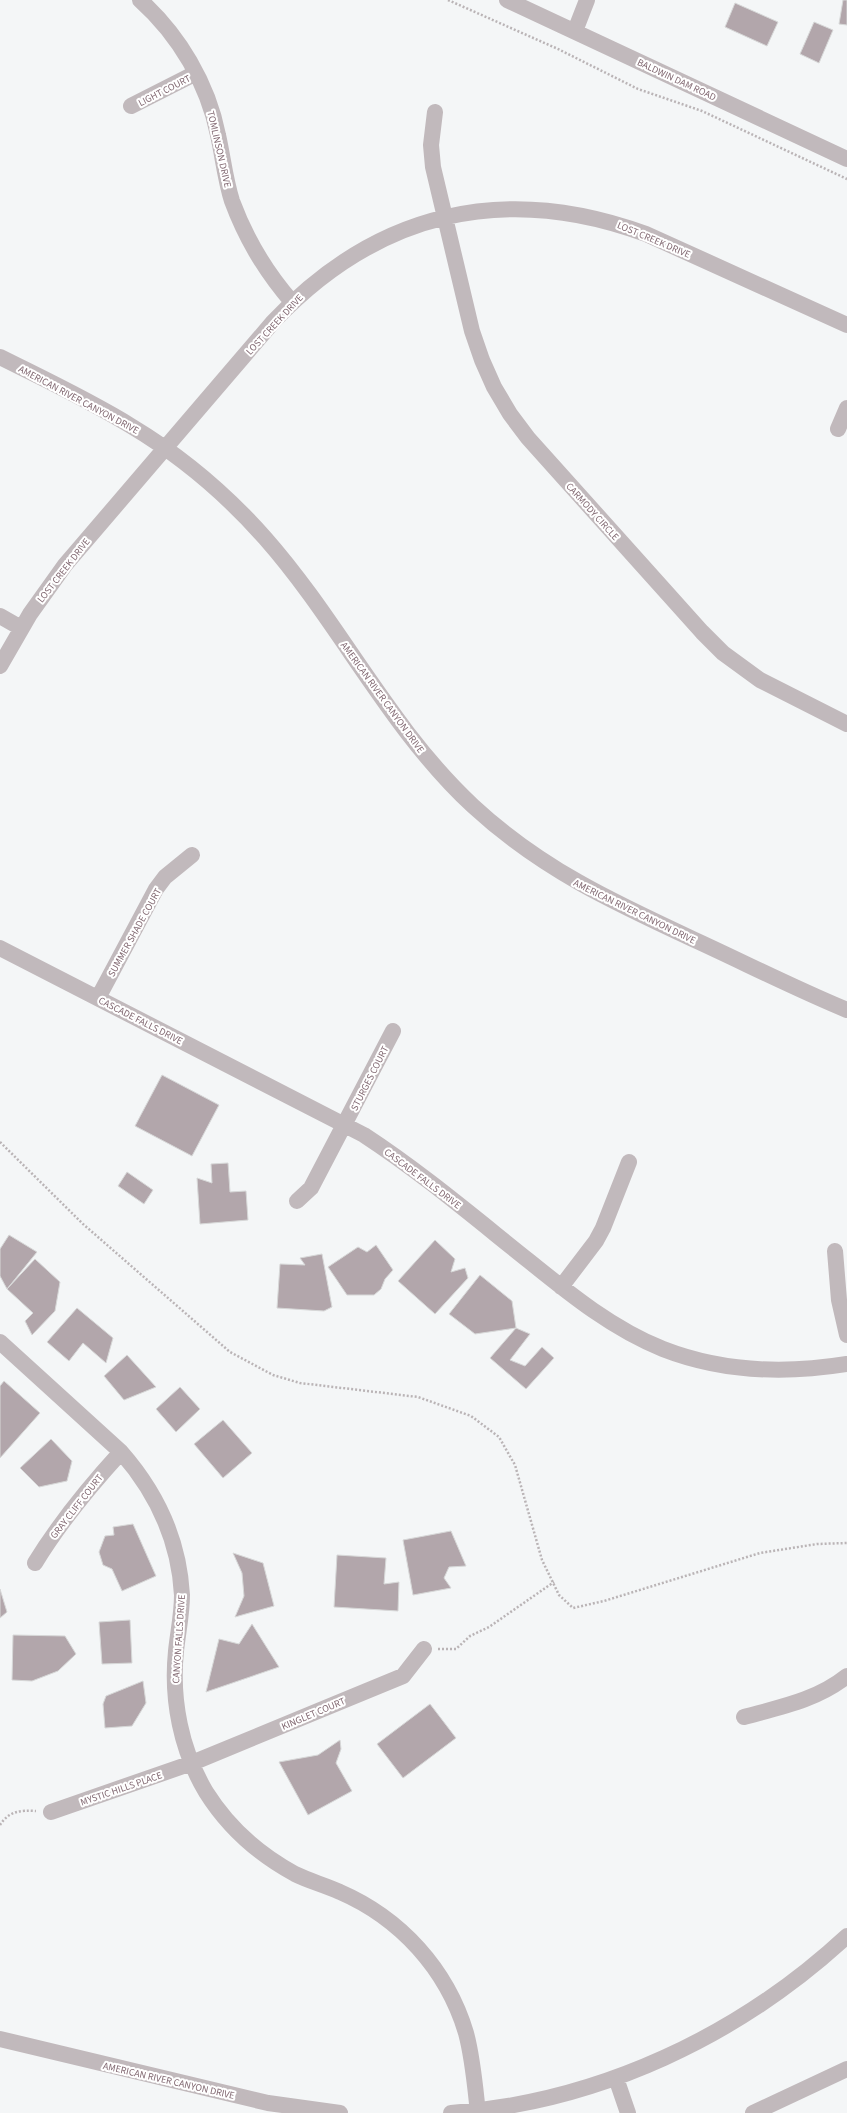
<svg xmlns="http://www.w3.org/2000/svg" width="847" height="2113" font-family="'Source Sans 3',sans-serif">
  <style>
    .building { fill: #b2a6ab; stroke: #d7d8d8 }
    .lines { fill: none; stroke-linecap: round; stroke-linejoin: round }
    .path { stroke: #bab4b6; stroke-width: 2.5; stroke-dasharray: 2 2; stroke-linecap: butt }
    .minor { stroke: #c1b9bc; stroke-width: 16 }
    .labels { text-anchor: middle; stroke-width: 4; stroke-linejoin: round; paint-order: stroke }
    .street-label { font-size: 10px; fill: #826972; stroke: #fff }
  </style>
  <rect width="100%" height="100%" fill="#f4f6f7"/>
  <path class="building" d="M843,0h4v25l-8,-1z
    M735,3l43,19 -11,24 -42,-19z
    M814,22l19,8 -14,33 -19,-9z
    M162,1075l57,30 -27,51 -57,-30z
    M228,1163l2,29 16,-1 2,29 -48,4 -3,-46 15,5 -1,-19z
    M127,1172l26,18 -9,14 -26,-18z
    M9,1235l28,17 -30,37 -7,-13v-27z
    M435,1240l20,19 -4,13 14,-4 3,10 -33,36 -37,-33z
    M376,1245l17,25 -8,9 -4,10 -7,6h-27l-19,-28 30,-20 9,5z
    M322,1254l10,53 -8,4 -47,-3 3,-44 25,1 -5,-7z
    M35,1259l25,23 -5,29 -23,24 -7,-14 8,-8 -26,-24z
    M480,1275l32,26 4,27 -41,6 -26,-20z
    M77,1308l36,30 -7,25 -23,-20 -14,18 -22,-19z
    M516,1328l14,6 -20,26 15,6 17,-19 12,11 -28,31 -36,-31z
    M127,1355l29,32 -32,13 -20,-24z
    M4,1381l36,32 -40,45v-72z
    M180,1387l20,22 -24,23 -20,-23z
    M223,1420l29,33 -29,25 -29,-34z
    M51,1439l21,22 -5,20 -28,6 -19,-19z
    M133,1524l23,52 -34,15 -10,-22 -9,-4 -4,-13 6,-16 9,-1 -1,-8z
    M451,1531l15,35 -17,1 -5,11 7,10 -38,7 -10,-55z
    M233,1553l30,10 11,43 -39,11 9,-21 -2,-23z
    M337,1555l49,3 -2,26 15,-2 -1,29 -64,-4z
    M0,1589l7,23 -7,6z
    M130,1620l2,43 -30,1 -3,-42z
    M252,1624l27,43 -73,25 13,-53 20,5z
    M13,1635l52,1 11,18 -18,17 -26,10 -20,-1z
    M143,1681l3,22 -14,23 -27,2 -2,-24 3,-8z
    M430,1704l26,34 -53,40 -26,-34z
    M340,1740l1,9 -5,14 16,28 -44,24 -29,-53 39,-7z"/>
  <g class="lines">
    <path class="path" d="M448,0l110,49 80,40 64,22 145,68
      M0,1142l83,82 147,128 43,23 27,8 118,14 53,19 28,21 16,28 27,95 17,35 14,13 31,-7 156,-48 57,-9 30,-1
      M438,1649h18l14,-13 19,-9 65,-45
      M0,1825c9,-14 20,-15 36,-14"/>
    <path class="minor" d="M140,0c39,35 68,84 78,135 5,22 7,44 14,66 14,38 33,70 60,101
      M507,0l340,159
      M575,31l12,-31
      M131,106l65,-33
      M435,112l-4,33 2,22 39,164 10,29 12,27 16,27 18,24 174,194 21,21 37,27 87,44
      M0,357c44,22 89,43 131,69 50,30 96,69 134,112 75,85 124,190 208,268 68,63 142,97 224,135 50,23 99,48 150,69
      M838,429l9,-21
      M0,616l21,12
      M0,666l30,-52 35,-49 208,-243c104,-110 231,-140 373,-88l201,91
      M0,948l364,187c58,38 111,83 165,126 42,34 84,68 134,88 59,23 122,25 184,15
      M98,998l58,-109 9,-12 27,-22
      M297,1201l14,-13 82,-157
      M835,1251l4,49 8,35
      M561,1287l35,-46 7,-13 26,-66
      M0,1342l121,110c36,41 58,88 61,143 0,19 -4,37 -6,56 -5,49 5,99 30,141 22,35 52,62 89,82 14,7 30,11 45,18 60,26 107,77 126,141 7,26 9,53 12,80
      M35,1563c25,-41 54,-76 86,-111
      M744,1717c37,-10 73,-17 103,-41
      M51,1812l141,-49 211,-87 21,-27
      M0,2039l268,64 72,10
      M616,2078l12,35
      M451,2113c148,-11 288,-77 396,-177
      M753,2113l94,-44"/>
  </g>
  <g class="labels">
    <g class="street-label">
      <text transform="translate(677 79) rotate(25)" y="4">BALDWIN DAM ROAD</text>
      <text transform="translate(164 90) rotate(-27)" y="4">LIGHT COURT</text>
      <text transform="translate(220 149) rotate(77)" y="4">TOMLINSON DRIVE</text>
      <text transform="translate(654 239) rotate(23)" y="4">LOST CREEK DRIVE</text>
      <text transform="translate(274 324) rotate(-47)" y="4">LOST CREEK DRIVE</text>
      <text transform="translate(79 399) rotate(28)" y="4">AMERICAN RIVER CANYON DRIVE</text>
      <text transform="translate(593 511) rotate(48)" y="4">CARMODY CIRCLE</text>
      <text transform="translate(63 570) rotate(-52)" y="4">LOST CREEK DRIVE</text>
      <text transform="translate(383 697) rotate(54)" y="4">AMERICAN RIVER CANYON DRIVE</text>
      <text transform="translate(635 911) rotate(26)" y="4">AMERICAN RIVER CANYON DRIVE</text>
      <text transform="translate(134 932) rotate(-61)" y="4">SUMMER SHADE COURT</text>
      <text transform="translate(141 1020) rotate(27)" y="4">CASCADE FALLS DRIVE</text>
      <text transform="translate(369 1078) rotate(-63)" y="4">STURGES COURT</text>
      <text transform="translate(423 1178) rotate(37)" y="4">CASCADE FALLS DRIVE</text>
      <text transform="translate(76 1506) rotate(-52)" y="4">GRAY CLIFF COURT</text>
      <text transform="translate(178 1639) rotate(-86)" y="4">CANYON FALLS DRIVE</text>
      <text transform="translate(313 1713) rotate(-23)" y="4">KINGLET COURT</text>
      <text transform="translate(121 1788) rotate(-19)" y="4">MYSTIC HILLS PLACE</text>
      <text transform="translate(169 2080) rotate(13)" y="4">AMERICAN RIVER CANYON DRIVE</text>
    </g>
  </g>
</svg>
